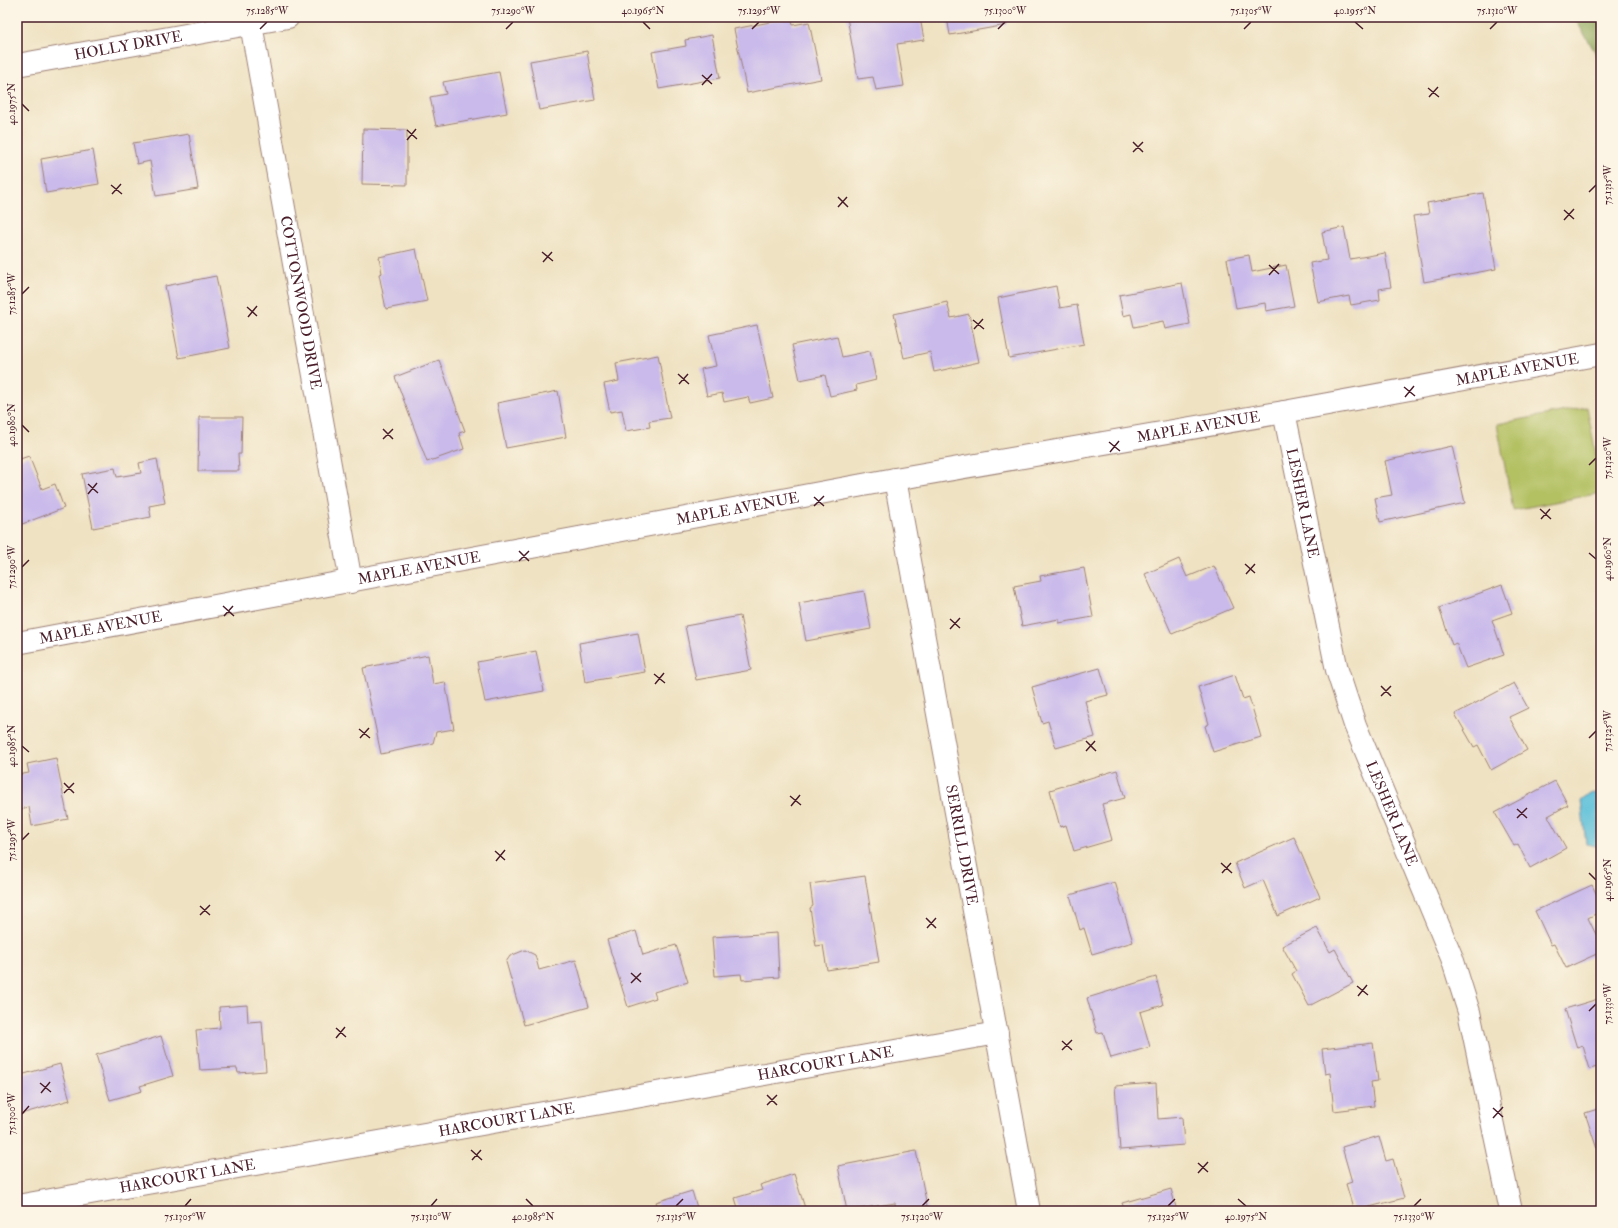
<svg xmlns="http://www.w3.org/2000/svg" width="1618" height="1228" font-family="'IM FELL Double Pica',serif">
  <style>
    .green { fill: #b4c163; stroke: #7f7047 }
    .forest { fill: #8fa759; stroke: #6c6342 }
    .water { fill: #5bbfd9; stroke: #526f82 }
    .building { fill: #c9baeb }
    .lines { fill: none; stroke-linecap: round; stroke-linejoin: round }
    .minor-casing { stroke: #9c8076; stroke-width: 24 }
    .minor { stroke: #fff; stroke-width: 22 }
    .ticks { fill: none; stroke: #4a1f2b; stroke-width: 1.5 }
    .labels { text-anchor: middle; stroke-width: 4; stroke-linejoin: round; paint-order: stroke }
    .street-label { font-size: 15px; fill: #4a1f2b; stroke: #fcf5e5 }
    .neatline { fill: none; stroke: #4a1f2b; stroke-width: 1.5 }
    .ticks-label { font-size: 10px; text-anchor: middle; fill: #4a1f2b }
  </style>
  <rect width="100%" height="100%" fill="#fcf5e5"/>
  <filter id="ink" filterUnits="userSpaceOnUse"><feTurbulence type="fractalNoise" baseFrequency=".025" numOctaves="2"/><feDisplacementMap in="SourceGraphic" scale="8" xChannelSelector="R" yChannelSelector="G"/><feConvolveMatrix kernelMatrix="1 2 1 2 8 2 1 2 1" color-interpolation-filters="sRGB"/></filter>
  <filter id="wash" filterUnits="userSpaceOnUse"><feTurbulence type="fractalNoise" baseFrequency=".012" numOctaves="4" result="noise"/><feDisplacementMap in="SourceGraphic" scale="16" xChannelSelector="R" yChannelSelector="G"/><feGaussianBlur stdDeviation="0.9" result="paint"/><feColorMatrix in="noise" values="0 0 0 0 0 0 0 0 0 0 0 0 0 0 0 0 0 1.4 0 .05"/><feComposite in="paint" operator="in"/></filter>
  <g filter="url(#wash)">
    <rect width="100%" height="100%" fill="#efe2c2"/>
    <path class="green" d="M1587,407l14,74v12l-88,17 -16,-86z"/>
    <path class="forest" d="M1574,17h27v45z"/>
    <path class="water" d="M1593,793l8,1v53l-15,-3 -5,-43 9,-7z"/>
    <g id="blocks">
      <path class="building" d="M847,17h73l4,23 -27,4 7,42 -28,4 -3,-13 -15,2z
        M947,17h58l2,8 -57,10z
        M791,18l2,7 16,-3 12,57 -74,14 -13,-64z
        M712,35l8,43 -61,11 -7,-37 34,-6 -1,-6z
        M587,51l8,49 -56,10 -9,-49z
        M499,72l8,41 -71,13 -6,-29 16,-3 -3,-12z
        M363,129l44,1v55l-45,-1z
        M189,134l9,55 -42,7 -6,-35 -13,3 -4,-21z
        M93,150l6,34 -53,9 -5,-34z
        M1483,193l13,76 -72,13 -11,-66 16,-2 -2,-11z
        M1344,227l6,32 35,-6 6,34 -12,2 1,11 -29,5 -2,-9 -31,6 -8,-39 17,-3 -5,-28z
        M416,249l11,52 -41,8 -7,-35 3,-1 -3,-16z
        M1249,255l3,17 34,-7 8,41 -28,5 -1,-8 -29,5 -9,-49z
        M216,276l14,72 -51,10 -14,-72z
        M1182,283l8,41 -25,5 -2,-8 -29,6 -3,-13 -8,2 -4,-21z
        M1056,286l4,22 17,-3 7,39 -75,14 -11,-60z
        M947,302l4,16 18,-4 10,48 -45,10 -4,-20 -26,6 -10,-44z
        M757,325l16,73 -23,5 -2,-6 -24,5 -2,-9 -15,3 -6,-27 15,-3 -7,-31z
        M837,336l5,21 28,-6 6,29 -20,5 1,5 -27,6 -5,-21 -25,5 -8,-35z
        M658,355l12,63 -21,3 1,6 -24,4 -4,-21 -12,2 -6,-28 15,-3 -3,-18z
        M439,360l26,71 -6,2 5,16 -37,13 -32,-85z
        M558,391l8,46 -60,11 -9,-45z
        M199,417h43l-1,37h-3l1,17h-41z
        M1452,446l13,57 -85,19 -5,-24 17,-3 -7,-34z
        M29,456l13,33 13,-5 9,24 -47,18v-66z
        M157,459l8,44 -16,3 2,11 -58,11 -11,-54 33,-6 2,9 24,-4 -2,-10z
        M1179,559l8,18 27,-11 19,42 -61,26 -27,-60z
        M1084,568l9,49 -34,6v-4l-37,7 -8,-40 27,-5 -1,-5z
        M1502,585l10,28 -20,7 12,35 -38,13 -10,-25 -4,2 -13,-37z
        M864,591l7,38 -65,12 -7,-38z
        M740,616l11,54 -55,10 -11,-54z
        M638,633l7,39 -60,10 -6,-39z
        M536,651l8,40 -59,11 -8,-40z
        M428,655l5,29 12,-2 9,47 -18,3 -3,11 -52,11 -18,-86z
        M1100,668l8,27 -23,6 10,36 -39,11 -8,-27 -6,2 -10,-36z
        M1235,675l8,24 6,-2 12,40 -48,15 -8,-26 4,-2 -11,-37z
        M1514,683l14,25 -19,9 18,33 -36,20 -13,-25 -4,2 -19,-33z
        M56,758l12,61 -36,7 -3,-19 -12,3v-35l12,-2 -2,-9z
        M1117,770l8,28 -23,6 10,36 -38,11 -8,-26 -6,2 -10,-37z
        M1555,781l13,24 -20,11 18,32 -36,20 -12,-24 -4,2 -19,-33z
        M1294,837l26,60 -42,19 -15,-36 -18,8 -10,-25z
        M865,876l14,86 -52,8 -4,-25 -7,1 -6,-38 3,-2 -3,-22z
        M1115,882l18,60 -41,12 -8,-26 -4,2 -10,-35z
        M1592,885l9,18v8l-13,7 13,27v7l-35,16 -12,-24 -3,1 -16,-34z
        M1317,928l13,24 5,-3 18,34 -44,23 -17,-32 4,-3 -14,-25z
        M636,931l7,24 33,-10 12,37 -34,10 2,6 -28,9 -21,-67z
        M777,933l2,44 -37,3 -1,-6 -26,2 -3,-39z
        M525,950l10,5 4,15 37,-10 13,47 -65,18 -18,-63 4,-6z
        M1156,977l7,28 -23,7 10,35 -39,11 -8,-26 -6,1 -10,-35z
        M1601,998v68l-11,3 -7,-23 -6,2 -12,-39z
        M247,1005l1,17 14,-1 4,50 -28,2 -1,-5 -37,2 -4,-40 24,-2 -1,-21z
        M161,1036l12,40 -33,10 2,5 -32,9 -14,-45z
        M1373,1043l5,38 -7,1 3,24 -40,5 -4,-38 -5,1 -3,-25z
        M60,1064l10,36 -53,15v-39z
        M1156,1083l2,36 24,-2 2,28 -64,5 -5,-64z
        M1601,1108v53l-16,-48z
        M1379,1136l7,25 7,-2 11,39 -50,13 -8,-27 6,-2 -10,-35z
        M916,1151l12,60h-32l-1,-8 -48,8 -9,-45z
        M794,1174l12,37h-67l-4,-13 27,-8 -2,-5z
        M1171,1189l6,22h-52l-3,-8z
        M692,1191l6,20h-52l12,-4 -2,-5z"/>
    </g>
  </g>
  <g filter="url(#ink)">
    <use href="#blocks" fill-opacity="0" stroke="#9c8076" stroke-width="1"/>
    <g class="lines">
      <defs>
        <g id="minor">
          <path id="s1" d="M251,24l100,558"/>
          <path id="s2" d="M17,65l271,-48"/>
          <path id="s3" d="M1284,412l53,258 18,55 97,233 17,54 42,199"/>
          <path id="s4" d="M895,479l134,732"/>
          <path id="s5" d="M17,643l878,-164 389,-67 317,-58"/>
          <path id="s6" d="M17,1206l980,-173"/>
        </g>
      </defs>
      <use href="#minor" class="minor-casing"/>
      <use href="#minor" class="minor"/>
    </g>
  </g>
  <path class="ticks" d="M643,22l7,7M1355,22l8,7M260,29l7,-7M506,29l7,-7M752,29l7,-7M998,29l7,-7M1244,29l7,-7M1490,29l7,-7M702,75l10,9M702,85l10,-11M1428,88l11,9M1429,97l9,-10M22,104l7,7M407,130l10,9M407,140l9,-11M1133,142l10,10M1133,152l10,-10M111,185l11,9M1589,192l7,-7M112,194l9,-10M838,197l10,10M838,207l9,-10M1564,210l10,9M1564,220l10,-11M542,252l11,9M543,262l9,-10M1269,265l10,9M1269,275l10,-11M22,294l7,-7M247,307l10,9M248,317l9,-11M973,320l11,9M974,329l9,-10M678,374l11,10M679,384l9,-10M1404,387l11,9M1405,397l9,-11M22,425l7,7M383,429l10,10M383,439l10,-10M1109,442l11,9M1110,452l9,-11M1589,465l7,-7M88,484l10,9M88,494l9,-11M814,497l10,9M814,506l10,-10M1540,509l11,10M1541,519l9,-10M519,551l10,10M1589,553l7,6M519,561l10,-10M1245,564l10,9M22,567l7,-7M1246,574l9,-10M223,606l11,10M224,616l9,-10M950,619l10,9M950,629l10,-11M654,674l11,9M655,684l9,-11M1381,686l10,10M1381,696l10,-10M359,729l11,9M360,738l9,-10M1589,738l7,-7M1086,741l10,10M22,746l7,6M1086,751l9,-10M64,783l10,10M64,793l10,-10M790,796l11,9M791,806l9,-11M1517,809l10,9M1517,818l10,-10M22,840l7,-7M495,851l10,9M496,861l9,-11M1221,863l11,10M1222,873l9,-10M1589,873l7,7M200,906l10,9M200,915l10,-10M926,918l10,10M927,928l9,-10M631,973l10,9M631,983l10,-10M1357,986l11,9M1358,996l9,-11M1589,1011l7,-7M336,1028l10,9M336,1038l9,-11M1062,1041l10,9M1062,1050l10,-10M40,1083l11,9M41,1093l9,-11M767,1095l10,10M767,1105l10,-10M1493,1108l10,9M22,1114l7,-8M1493,1118l10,-11M471,1150l11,10M472,1160l9,-10M1198,1163l10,9M1198,1173l10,-11M526,1199l7,7M1238,1199l8,7M185,1206l6,-7M431,1206l6,-7M676,1206l7,-7M922,1206l7,-7M1168,1206l7,-7M1414,1206l7,-7"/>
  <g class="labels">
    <g class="street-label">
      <text dy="5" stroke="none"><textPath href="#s2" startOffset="113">HOLLY DRIVE</textPath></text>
      <text dy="5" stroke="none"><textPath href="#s1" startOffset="283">COTTONWOOD DRIVE</textPath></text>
      <text dy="5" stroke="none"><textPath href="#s5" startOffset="1525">MAPLE AVENUE</textPath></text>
      <text dy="5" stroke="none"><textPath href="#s5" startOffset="1201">MAPLE AVENUE</textPath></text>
      <text dy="5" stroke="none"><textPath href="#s3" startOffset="93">LESHER LANE</textPath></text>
      <text dy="5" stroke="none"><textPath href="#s5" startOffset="733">MAPLE AVENUE</textPath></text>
      <text dy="5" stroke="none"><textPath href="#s5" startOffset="409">MAPLE AVENUE</textPath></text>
      <text dy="5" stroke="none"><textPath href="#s5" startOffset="85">MAPLE AVENUE</textPath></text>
      <text dy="5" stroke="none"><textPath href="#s3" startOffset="417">LESHER LANE</textPath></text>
      <text dy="5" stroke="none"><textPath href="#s4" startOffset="372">SERRILL DRIVE</textPath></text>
      <text dy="5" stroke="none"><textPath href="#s6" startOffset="821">HARCOURT LANE</textPath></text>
      <text dy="5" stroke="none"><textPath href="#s6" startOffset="497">HARCOURT LANE</textPath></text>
      <text dy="5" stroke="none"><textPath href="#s6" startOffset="173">HARCOURT LANE</textPath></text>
    </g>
  </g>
  <rect width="1618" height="1228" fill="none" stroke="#fcf5e5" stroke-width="44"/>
  <rect x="22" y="22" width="1574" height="1184" class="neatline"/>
  <g class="ticks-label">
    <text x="267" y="14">75.1285°W</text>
    <text x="513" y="14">75.1290°W</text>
    <text x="643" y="14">40.1965°N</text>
    <text x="759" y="14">75.1295°W</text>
    <text x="1005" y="14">75.1300°W</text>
    <text x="1251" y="14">75.1305°W</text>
    <text x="1355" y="14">40.1955°N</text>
    <text x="1497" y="14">75.1310°W</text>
    <text transform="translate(11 104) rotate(-90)" y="4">40.1975°N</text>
    <text transform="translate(1607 185) rotate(-90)" y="4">75.1315°W</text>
    <text transform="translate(11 294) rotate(-90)" y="4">75.1285°W</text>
    <text transform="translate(11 425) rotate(-90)" y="4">40.1980°N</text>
    <text transform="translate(1607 458) rotate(-90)" y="4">75.1320°W</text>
    <text transform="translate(1607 559) rotate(-90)" y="4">40.1960°N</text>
    <text transform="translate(11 567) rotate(-90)" y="4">75.1290°W</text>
    <text transform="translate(1607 731) rotate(-90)" y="4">75.1325°W</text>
    <text transform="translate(11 746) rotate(-90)" y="4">40.1985°N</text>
    <text transform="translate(11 840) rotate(-90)" y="4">75.1295°W</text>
    <text transform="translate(1607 880) rotate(-90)" y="4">40.1965°N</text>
    <text transform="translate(1607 1004) rotate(-90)" y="4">75.1330°W</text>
    <text transform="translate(11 1114) rotate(-90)" y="4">75.1300°W</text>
    <text x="185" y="1220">75.1305°W</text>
    <text x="431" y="1220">75.1310°W</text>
    <text x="533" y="1220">40.1985°N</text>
    <text x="676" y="1220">75.1315°W</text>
    <text x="922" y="1220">75.1320°W</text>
    <text x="1168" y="1220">75.1325°W</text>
    <text x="1246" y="1220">40.1975°N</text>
    <text x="1414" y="1220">75.1330°W</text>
  </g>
</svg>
